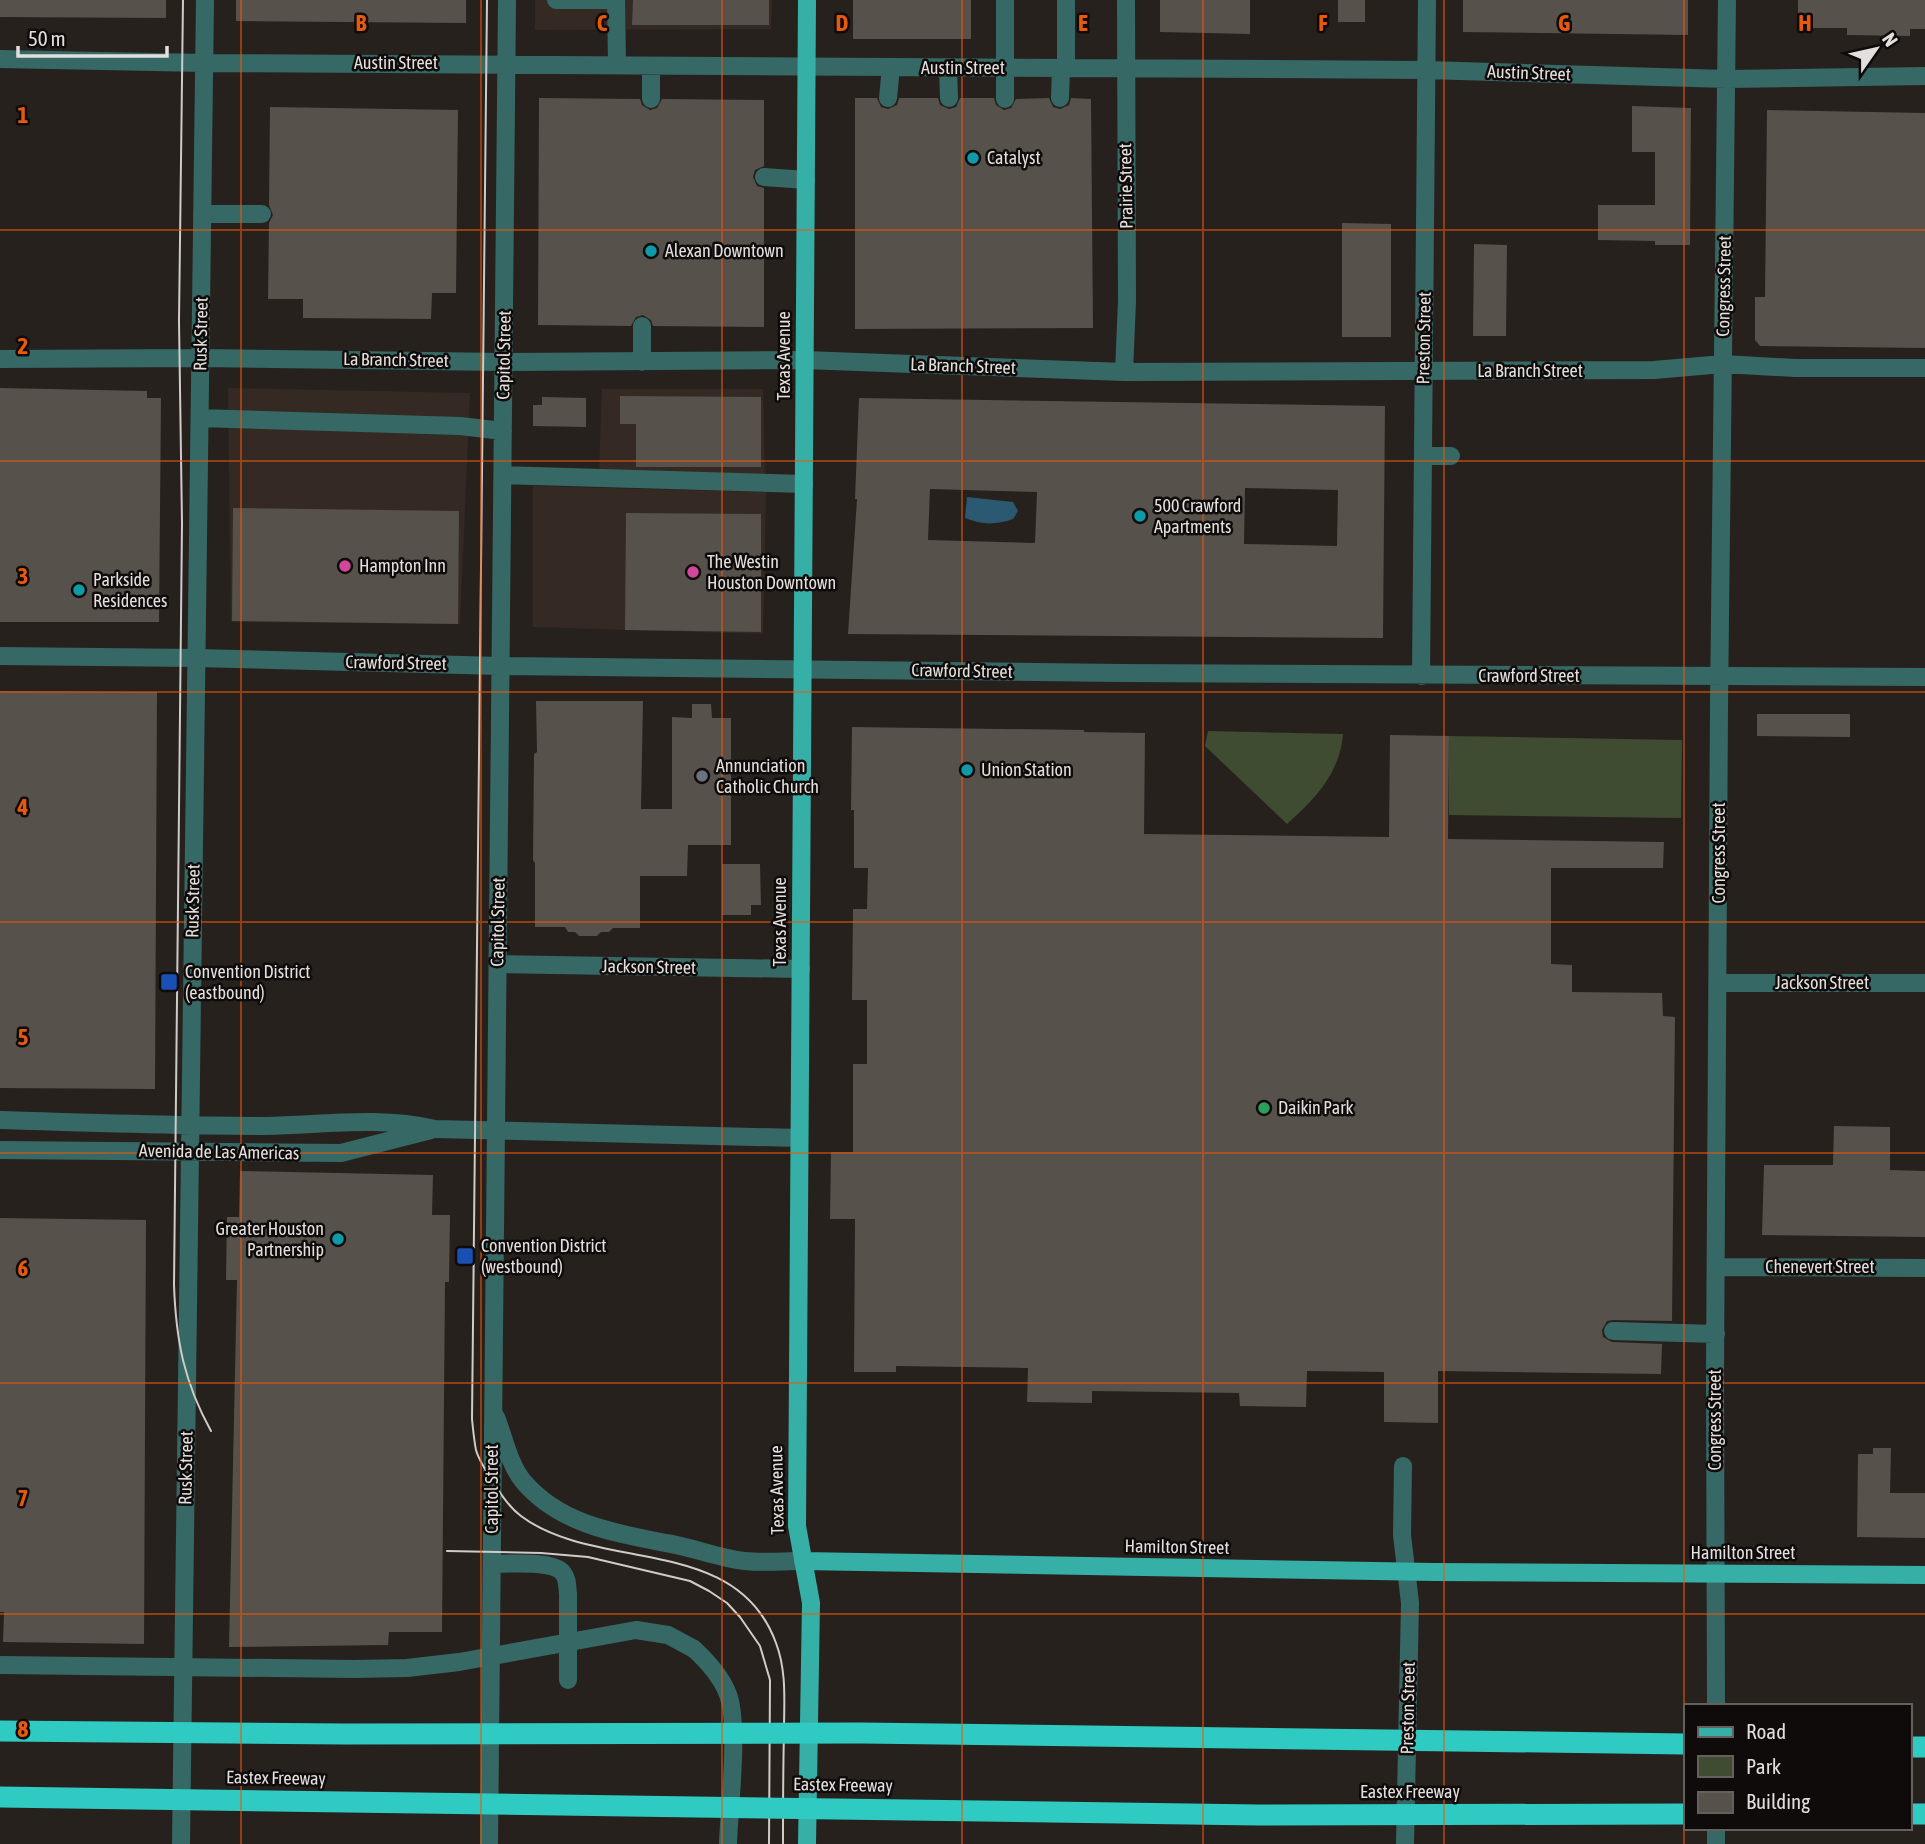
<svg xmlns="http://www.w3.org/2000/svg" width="1925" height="1844" font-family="'Asap Condensed',sans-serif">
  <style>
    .built { fill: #352923 }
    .green { fill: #404c31 }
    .water { fill: #2b5971 }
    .building { fill: #56514b; fill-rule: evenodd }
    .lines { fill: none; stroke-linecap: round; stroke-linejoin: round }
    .minor { stroke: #366965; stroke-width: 18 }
    .major { stroke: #36afa7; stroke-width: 18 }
    .highway { stroke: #2fcbc2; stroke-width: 21 }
    .tram { stroke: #cfcbc8; stroke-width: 2 }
    .minor-bridge { stroke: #366965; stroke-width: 18 }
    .highway-bridge { stroke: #2fcbc2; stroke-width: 21 }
    .grid { fill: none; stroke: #e8590c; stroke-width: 2; stroke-opacity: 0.55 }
    .culture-dot { fill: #0f9aa8; stroke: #0e0b0a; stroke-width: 2.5 }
    .hotel-dot { fill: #d1479c; stroke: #0e0b0a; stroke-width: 2.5 }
    .worship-dot { fill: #6b7280; stroke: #0e0b0a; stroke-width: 2.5 }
    .transit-dot { fill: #1a4fb4; stroke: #0e0b0a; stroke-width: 2.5 }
    .leisure-dot { fill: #2e9e5b; stroke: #0e0b0a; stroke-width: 2.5 }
    .labels { text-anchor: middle; stroke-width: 5; stroke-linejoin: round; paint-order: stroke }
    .street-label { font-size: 18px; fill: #e3dfdc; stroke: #0e0b0a }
    .poi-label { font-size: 18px; fill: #e3dfdc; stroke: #0e0b0a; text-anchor: start }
    .grid-label { font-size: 23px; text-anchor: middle; font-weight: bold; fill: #e8590c; stroke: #0e0b0a; stroke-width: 5; stroke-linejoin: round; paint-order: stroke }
  </style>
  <rect width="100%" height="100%" fill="#27211e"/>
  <path class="built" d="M535,0h237l-1,29 -236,1z
    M228,388l242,5 -10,231 -229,-2z
    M602,389h161l2,85 -166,-1z
    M533,486l233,6 -3,142 -230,-7z"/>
  <path class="green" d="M1208,731l135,3c-3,39 -28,65 -56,90l-82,-78z
    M1449,736l233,4 -1,78 -232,-3z"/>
  <path class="water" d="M967,497l46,5 5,9 -5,8c-17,6 -31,6 -48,-1z"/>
  <path class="building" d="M0,0h166v18l-166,-1z
    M236,0h230v23l-230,-2z
    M633,0h136v25h-137z
    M853,0h118v39h-118z
    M1160,0h90v34l-90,-2z
    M1338,0h27v22h-27z
    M1463,0h225v35l-225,-3z
    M1798,0h127v29h-15v7l-63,-1v-7h-49z
    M539,98l101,1 2,6 8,5 7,-2 5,-9 102,1v66l-9,4 -2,7 4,9 7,2v139l-111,-1 -2,-6 -8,-5 -7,2 -5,9 -93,-1z
    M855,98h22l4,9 7,2 9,-4 2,-7h39l2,7 9,4 7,-2 4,-9h34l2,7 8,5 7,-2 5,-9 33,-1 4,9 7,2 9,-4 2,-7 20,1 2,229 -238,1z
    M1632,106l59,2 -1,137h-35v-4l-57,-1v-35h57v-53h-23z
    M270,107l188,3 -2,183h-24l-1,26 -128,-1v-19h-35l1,-76 4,-8 -4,-10z
    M1767,110l158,3v235l-165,-2 -5,-6v-43h10z
    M1342,223l49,1v113h-49z
    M1474,244l33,1 -1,91h-33z
    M0,388l147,3v7h14l-2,224h-159z
    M620,396l141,1v70h-125v-43h-16z
    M542,397l44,1v29l-53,-1v-21h9z
    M859,398l526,8 -2,232 -535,-4 9,-135h-2zM1245,488l93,2 -1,56 -93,-2zM930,489l107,3 -2,51 -107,-3z
    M233,508l226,3 -1,113 -226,-3z
    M626,513l135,1v118l-136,-2z
    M0,691l157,1 -2,397 -155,-1z
    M536,701h107l-2,108h31v-92l20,1v-14h19l1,14h19v127h-43l-1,31h-47v52h-27l-4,4h-8l-4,4h-18l-4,-4h-7l-3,-5h-30v-64l-2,-3 1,-106 3,-2z
    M1757,714h93v23l-93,-1z
    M852,727l232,3v2l61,1 -1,101 245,3 1,-102 59,1 -1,103 216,3 -1,26h-112v96l21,1v27l90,1 1,23 12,1 -3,304 -59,-1 -6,1 -5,9 1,7 9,5 50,2 -1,30 -223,-3v52l-54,-1v-50l-77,-1 -1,36 -66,-1 -1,-13 -147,-2v12l-65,-1 1,-34 -132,-2v6h-42l1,-153h-25l1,-67h22v-88h14v-64h-15l1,-91h14l1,-41h-14v-58h-3z
    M722,864h38l1,41h-10v10h-29z
    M1834,1126l56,1v43l35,1v66l-163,-2 2,-70h69z
    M240,1171l193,4 -1,40h18l-1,67h-4l-3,350h-53l-1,13 -159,2 8,-367h-11l1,-63h12z
    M0,1218l146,2 -2,424 -141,-2 1,-30h-4z
    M1873,1448h18l-1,45h35v45l-68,-1 1,-83h15z"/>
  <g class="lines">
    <path class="minor" d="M556,0h60
      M616,0l1,64
      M1005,0v99
      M1066,0v69
      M0,59l204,4 1223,7 300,9 198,-3
      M948,68l1,30
      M888,98l3,-31
      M1060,98l1,-30
      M651,99v-33
      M764,177l42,3
      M202,214h60
      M642,326v36
      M0,359l200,-1 304,4 301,-2 319,12 530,-2 69,-6 72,4h130
      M1124,372l3,-71 -1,-301
      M200,418l260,8 43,5
      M1423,456h28
      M503,475l301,9
      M0,656l197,2 303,8 620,7 805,4
      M1421,676l6,-676
      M498,964l303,5
      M1719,983h206
      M0,1120c89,3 177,6 266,6 57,-1 112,-10 169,3l364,9
      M0,1150l341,3 90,-23
      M1716,1267l209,1
      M1613,1331l103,3
      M496,1417c8,20 13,47 27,64 36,43 91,52 143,62 26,4 52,15 78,18 19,2 40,0 59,0
      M1403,1466l-1,69 8,68 -5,241
      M492,1564c16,0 61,-4 71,9 5,6 4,14 5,21v86
      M694,1649c13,12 26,26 33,43 13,29 2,116 1,152
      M1716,1706l-1,-335 4,-665 8,-706
      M181,1844l24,-1844
      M489,1844l18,-1844
      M1716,1844v-16"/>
    <path class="major" d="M803,1561l631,11 491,3
      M807,1844l4,-241 -14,-77 10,-1526"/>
    <path class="highway" d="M1909,1747h16
      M1909,1814h16"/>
    <path class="tram" d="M183,0l-4,321 3,202 -8,762c2,56 10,97 37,146
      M487,0l-15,1419c1,10 2,21 4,31 3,11 12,24 18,33 7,12 15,24 27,33 76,57 215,17 255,127 11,29 8,59 8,89 -1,38 -1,75 -1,112
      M447,1551l94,2 47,4 102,24 19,10 18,12 13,14 20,29 10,34 -1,164"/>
    <path class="minor-bridge" d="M0,1665l354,4 53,-1 52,-6 177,-32 32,5 26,14"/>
    <path class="highway-bridge" d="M0,1731l345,3 517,-1 823,11
      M0,1797l1258,18 427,-1"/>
  </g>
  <path class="grid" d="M241,0v1844M481,0v1844M722,0v1844M962,0v1844M1203,0v1844M1444,0v1844M1684,0v1844M0,230h1925M0,461h1925M0,692h1925M0,922h1925M0,1153h1925M0,1383h1925M0,1614h1925"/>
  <g class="culture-dot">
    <circle cx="973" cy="158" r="7"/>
    <circle cx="651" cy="251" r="7"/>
    <circle cx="1140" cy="516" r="7"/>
    <circle cx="79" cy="590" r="7"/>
    <circle cx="967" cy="770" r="7"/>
    <circle cx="338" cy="1239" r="7"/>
  </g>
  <g class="hotel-dot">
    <circle cx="345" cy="566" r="7"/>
    <circle cx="693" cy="572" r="7"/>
  </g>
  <circle class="worship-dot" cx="702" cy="776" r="7"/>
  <g class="transit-dot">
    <rect x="160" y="973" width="18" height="18" rx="3.5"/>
    <rect x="456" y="1247" width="18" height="18" rx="3.5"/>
  </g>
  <circle class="leisure-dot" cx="1264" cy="1108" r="7"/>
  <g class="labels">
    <g class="street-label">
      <text x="396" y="69">Austin Street</text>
      <text x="963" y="74">Austin Street</text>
      <text transform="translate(1529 73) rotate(2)" y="6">Austin Street</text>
      <text transform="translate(1126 186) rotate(-91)" y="6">Prairie Street</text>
      <text transform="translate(1724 286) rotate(-89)" y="6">Congress Street</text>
      <text transform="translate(201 334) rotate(-89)" y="6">Rusk Street</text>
      <text transform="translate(1424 338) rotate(-89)" y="6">Preston Street</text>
      <text transform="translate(504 355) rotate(-89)" y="6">Capitol Street</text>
      <text transform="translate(784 356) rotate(-90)" y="6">Texas Avenue</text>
      <text transform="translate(396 360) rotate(1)" y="6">La Branch Street</text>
      <text transform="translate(963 366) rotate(2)" y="6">La Branch Street</text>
      <text x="1530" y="377">La Branch Street</text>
      <text transform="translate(396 663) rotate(1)" y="6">Crawford Street</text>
      <text transform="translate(962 671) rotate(1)" y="6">Crawford Street</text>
      <text x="1529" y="682">Crawford Street</text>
      <text transform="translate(1719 853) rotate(-90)" y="6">Congress Street</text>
      <text transform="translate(193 901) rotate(-89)" y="6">Rusk Street</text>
      <text transform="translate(498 922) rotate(-89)" y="6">Capitol Street</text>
      <text transform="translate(780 922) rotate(-90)" y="6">Texas Avenue</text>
      <text transform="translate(649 967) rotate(1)" y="6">Jackson Street</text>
      <text x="1822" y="989">Jackson Street</text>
      <text transform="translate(219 1152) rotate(1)" y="6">Avenida de Las Americas</text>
      <text x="1820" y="1273">Chenevert Street</text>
      <text transform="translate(1715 1420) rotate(-90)" y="6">Congress Street</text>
      <text transform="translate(186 1468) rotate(-89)" y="6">Rusk Street</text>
      <text transform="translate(492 1489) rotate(-90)" y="6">Capitol Street</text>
      <text transform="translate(777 1490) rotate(-91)" y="6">Texas Avenue</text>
      <text transform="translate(1177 1547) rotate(1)" y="6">Hamilton Street</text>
      <text x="1743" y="1559">Hamilton Street</text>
      <text transform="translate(1408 1708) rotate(-89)" y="6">Preston Street</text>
      <text transform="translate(276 1778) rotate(1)" y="6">Eastex Freeway</text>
      <text transform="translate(843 1785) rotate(1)" y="6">Eastex Freeway</text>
      <text x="1410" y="1798">Eastex Freeway</text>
    </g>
    <g class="poi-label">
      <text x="987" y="164">Catalyst</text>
      <text x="665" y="257">Alexan Downtown</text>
      <text x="1154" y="512">500 Crawford<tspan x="1154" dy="21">Apartments</tspan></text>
      <text x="707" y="568">The Westin<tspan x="707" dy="21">Houston Downtown</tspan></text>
      <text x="359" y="572">Hampton Inn</text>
      <text x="93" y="586">Parkside<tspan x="93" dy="21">Residences</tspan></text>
      <text x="716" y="772">Annunciation<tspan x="716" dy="21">Catholic Church</tspan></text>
      <text x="981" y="776">Union Station</text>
      <text x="185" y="978">Convention District<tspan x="185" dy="21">(eastbound)</tspan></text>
      <text x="1278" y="1114">Daikin Park</text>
      <text x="324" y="1235" text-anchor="end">Greater Houston<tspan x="324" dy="21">Partnership</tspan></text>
      <text x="481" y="1252">Convention District<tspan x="481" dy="21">(westbound)</tspan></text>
    </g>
  </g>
  <g class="grid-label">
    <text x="361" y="31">B</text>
    <text x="602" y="31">C</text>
    <text x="842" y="31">D</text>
    <text x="1083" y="31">E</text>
    <text x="1323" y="31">F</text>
    <text x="1564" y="31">G</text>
    <text x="1805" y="31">H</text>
    <text x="23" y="123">1</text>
    <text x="23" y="354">2</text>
    <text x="23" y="584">3</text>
    <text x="23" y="815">4</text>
    <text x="23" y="1045">5</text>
    <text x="23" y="1276">6</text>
    <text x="23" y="1506">7</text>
    <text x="23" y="1737">8</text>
  </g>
  <rect x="1684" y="1704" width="228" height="126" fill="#0e0b0a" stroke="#63605e" stroke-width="2"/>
  <rect x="1698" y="1727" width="35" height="10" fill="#36afa7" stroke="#63605e" stroke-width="2"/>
  <text x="1746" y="1739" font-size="21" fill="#e3dfdc">Road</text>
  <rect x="1698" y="1756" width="35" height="21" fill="#404c31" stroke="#63605e" stroke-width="2"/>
  <text x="1746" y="1774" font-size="21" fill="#e3dfdc">Park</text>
  <rect x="1698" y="1792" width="35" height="21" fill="#56514b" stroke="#63605e" stroke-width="2"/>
  <text x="1746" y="1809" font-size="21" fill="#e3dfdc">Building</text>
  <g transform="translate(1876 49) rotate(56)" stroke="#0e0b0a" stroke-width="5" paint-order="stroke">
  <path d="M0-5L12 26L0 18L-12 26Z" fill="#e3dfdc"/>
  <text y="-10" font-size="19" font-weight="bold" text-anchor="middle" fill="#e3dfdc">N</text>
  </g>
  <path d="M18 46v10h149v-10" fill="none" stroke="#e3dfdc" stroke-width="3.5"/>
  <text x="28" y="46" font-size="21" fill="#e3dfdc" stroke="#0e0b0a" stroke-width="5" paint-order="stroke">50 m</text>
</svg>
